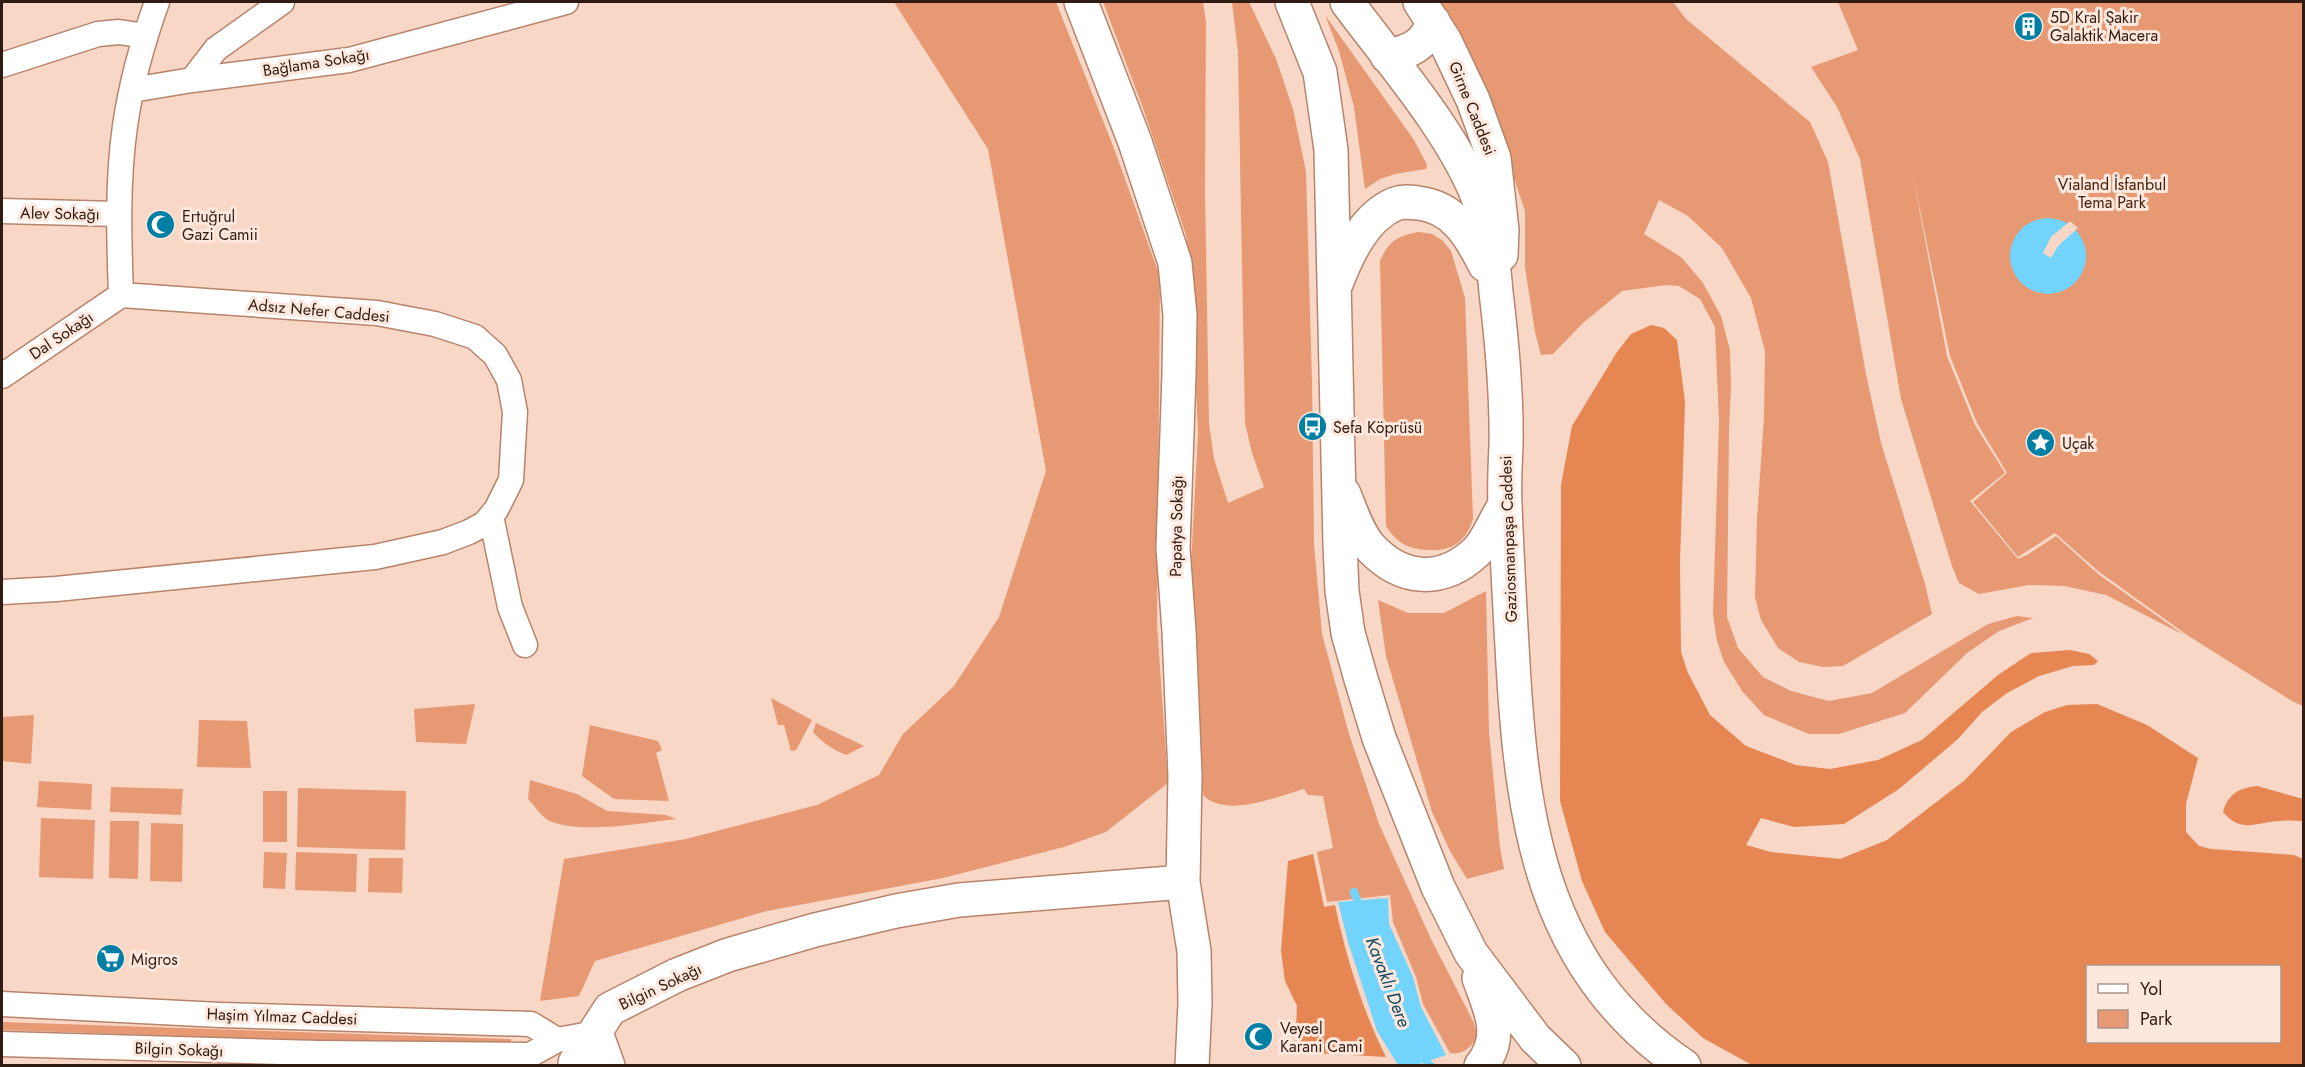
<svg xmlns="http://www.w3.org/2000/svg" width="2305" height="1067" font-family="Jost,sans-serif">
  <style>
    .green { fill: #e69972 }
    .forest { fill: #e68652; fill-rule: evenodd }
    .water { fill: #72d4fd }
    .pier { fill: #f9d7c7 }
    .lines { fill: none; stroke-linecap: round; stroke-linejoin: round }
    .stream { stroke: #72d4fd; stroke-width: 8 }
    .street-casing { stroke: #b7846b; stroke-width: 27 }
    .secondary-casing { stroke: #b7846b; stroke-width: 36 }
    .primary-casing { stroke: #b7846b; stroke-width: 36 }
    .street { stroke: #fff; stroke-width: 24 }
    .secondary { stroke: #fff; stroke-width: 33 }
    .primary { stroke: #fff; stroke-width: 33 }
    .labels { text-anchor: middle; stroke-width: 6; stroke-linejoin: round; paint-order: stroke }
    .poi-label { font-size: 16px; fill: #301c12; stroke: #fee7dc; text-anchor: start }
    .street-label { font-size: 16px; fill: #301c12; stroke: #fee7dc }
    .park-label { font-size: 16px; fill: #431d08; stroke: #fee7dc }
    .water-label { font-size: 18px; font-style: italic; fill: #114a5f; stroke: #fee7dc }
  </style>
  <rect width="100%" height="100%" fill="#f9d7c7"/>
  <path class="green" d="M894,2h162l59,149 45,126 -3,348 11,158 -62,49 -42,15 -121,31 -176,33 -172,50 -16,35 -39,5 24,-142 122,-20 131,-34 62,-30 24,-41 51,-48 45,-69 47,-146 -58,-322z
    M1103,2h100l3,20 -1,170 4,231 5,36 14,44 36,-16 -12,-34 -7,-30 -7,-370 -6,-51h17l27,57 17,50 13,63 6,209 2,163 8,90 27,100 30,90 52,115 42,82 5,15c-7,11 -14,19 -28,17l-27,-49 -7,-27 -23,-55 -3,-27 -63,7 -10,-50 16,-4 -10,-52 -15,-1 -4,-6c-26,7 -78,30 -101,6l-9,-120 -4,-92 8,-149 -7,-162 -5,-37 -43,-127z
    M1438,2h235l13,17 124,103 18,40 38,212 15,69 44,141 7,30 -89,52 -20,1 -24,-5 -21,-14 -17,-28 -6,-23 2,-78 7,-102 1,-66 -14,-53 -29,-50 -34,-32 -29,-16 -15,34 37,23 22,26 18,33 9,34 1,35 -2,46 -2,186 11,31 25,29 28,14 38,10 43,-8 116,-69 29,-8 16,2 -34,13 -32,22 -62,60 -66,21h-30l-45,-19 -22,-24 -18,-29 -7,-21 -4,-26 6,-193 -4,-95 -15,-28 -21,-13 -13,-1 -44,6 -39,32 -30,31 -12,1 -6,-23 -10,-65v-56l-17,-51z
    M1838,2h465v704l-11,-5 -105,-66 -89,-64 -43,-38 -37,24 -45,-55 34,-29 -30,-50 -27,-67 -38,-185 35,185 28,69 30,48 -35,28 48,58 9,-4 29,-19 42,38 86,61 -78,-40 -42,-9 -35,-1 -50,9 -20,-11 -7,-17 -51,-167 -41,-240 -23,-52 -26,-40 47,-17z
    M1325,15l89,125 13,25 -1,4 -31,5 -15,5 -15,10 -11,-82 -15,-56z
    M1419,232l13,2 11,7 8,10 14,47 8,221c-7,22 -21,33 -45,31 -20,-1 -31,-7 -42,-24l-6,-265c8,-19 18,-26 39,-29z
    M1486,591l3,141 11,116 4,21 -37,10 -17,-28 -18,-39 -46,-156 -8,-56 30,13h36z
    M771,698l41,22 -16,30 -5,1 -7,-26h-6z
    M475,704l-9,40 -50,-2 -2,-33z
    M34,715l-3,49 -29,-3v-44z
    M199,720l48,1 4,47 -54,-1z
    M816,723l48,23 -18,9c-14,-6 -23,-12 -33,-23z
    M590,725l68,16 4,9 -6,3 13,48 -55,-2 -32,-23z
    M530,780l47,14 30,17 59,4 10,4c-34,4 -97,16 -128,1 -7,-4 -14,-15 -20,-21z
    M39,781l53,3 -1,26 -54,-3z
    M111,787l72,2 -2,26 -71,-3z
    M298,788l108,3 -1,59 -108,-3z
    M263,791h24v51h-24z
    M41,818l54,2 -2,59 -54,-2z
    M110,821h29l-1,58 -29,-1z
    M151,823l32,1 -1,58 -32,-1z
    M264,852l23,1 -2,36 -22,-1z
    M296,852l61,2 -1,38 -61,-2z
    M369,858h34l-1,35 -34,-1z
    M2,1022l509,17v8l-509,-17z"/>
  <path class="forest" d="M1651,325l13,3 13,12 8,62 -5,160 1,90 7,21 22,42 36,31 50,19 34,4 48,-9 44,-20 76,-65 33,-22 39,-3 19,4 9,7 -4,4 -21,1 -34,10 -32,17 -25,19 -24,27 -59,50 -55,35 -50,3 -33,-9 -15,27 25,7 69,7 47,-19 78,-60 46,-48 34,-20 22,-7 30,-1 50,21 51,33 -12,46v28l13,14 12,3 83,6 9,4v206h-551l-49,-27 -37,-34 -61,-72 -23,-51 -22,-80 1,-316 11,-59 45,-74 14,-18zM2088,966h192v76h-192z
    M2257,786l46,13v22c-7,0 -16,-1 -23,0 -24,1 -38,13 -57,-9 5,-18 16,-24 34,-26z
    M1313,854l11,53 11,-2c11,52 27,104 51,152l-91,-5 2,-46 -12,-25 -4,-30 7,-90z"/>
  <path class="water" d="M2010 256a38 38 0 1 1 76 0a38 38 0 1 1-76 0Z
    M1388,898l1,26 24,53 8,30 25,48 -30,10h-18l-21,-34 -29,-89 -10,-40z"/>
  <path class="pier" d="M2070,221l8,7 -20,18 -7,12 -8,-5 8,-16z"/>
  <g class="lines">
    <path class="stream" d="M1354,892l6,16
      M1420,1055l11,11"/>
    <defs>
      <path id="street" d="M2,65l96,-31 21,-2 26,4
        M192,80l24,-31 66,-47
        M132,90l60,-10 157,-20 217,-58
        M2,211l116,3
        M121,295c-2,-56 -4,-113 4,-169 6,-42 18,-85 32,-124
        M2,376l119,-81
        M491,516l19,91 15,38
        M2,592l54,-3 319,-32 68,-15 26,-10 15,-8 12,-14 15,-30 4,-68 -6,-32 -14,-25 -20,-18 -40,-13 -58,-11 -256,-18
        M2,1004l218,11 311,9 26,16
        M2,1044l316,9 212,2 27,-15 39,-7"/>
      <path id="secondary" d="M1081,2l54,140 40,121 5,52 -1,59 -6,174 6,83 6,144 -2,107 11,69 1,52 -3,63
        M1420,2l25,39 28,59 21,58 8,72 -1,25
        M1387,56c23,-4 39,-11 46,-35
        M596,1033l12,33
        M575,1066v-3l35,-54 67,-34 51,-20 87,-25 81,-19 63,-11 224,-18"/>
      <path id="primary" d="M1292,2l28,70 11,78 9,394 2,47 6,42 13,46 18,59 59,149 33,66 64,85 29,28
        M1347,2c42,57 100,123 128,188 14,32 18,67 21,102 6,50 11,103 10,154 -1,20 -2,40 -1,59 2,53 5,106 8,159 9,158 29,306 171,402
        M1336,284c11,-29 28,-67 59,-80 8,-3 15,-2 23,-1 36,4 52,32 67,62
        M1344,494c7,17 14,40 27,54 31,33 71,36 105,4 13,-13 18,-31 29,-47
        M1479,978c11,31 26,58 2,88"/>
    </defs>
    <use href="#street" class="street-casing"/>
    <use href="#secondary" class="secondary-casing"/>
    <use href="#primary" class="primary-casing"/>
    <use href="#street" class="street"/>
    <use href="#secondary" class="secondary"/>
    <use href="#primary" class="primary"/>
  </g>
  <defs>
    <symbol id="building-disc" viewBox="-11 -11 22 22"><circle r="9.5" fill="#007fa4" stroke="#fee7dc"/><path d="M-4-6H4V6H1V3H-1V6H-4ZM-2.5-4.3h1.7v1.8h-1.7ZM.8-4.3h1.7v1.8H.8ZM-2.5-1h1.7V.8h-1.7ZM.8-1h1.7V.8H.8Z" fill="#fff"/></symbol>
    <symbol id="mosque-disc" viewBox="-11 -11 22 22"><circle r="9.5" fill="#007fa4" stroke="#fee7dc"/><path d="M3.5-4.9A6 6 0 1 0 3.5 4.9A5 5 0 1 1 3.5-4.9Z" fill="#fff"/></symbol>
    <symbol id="bus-disc" viewBox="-11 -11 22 22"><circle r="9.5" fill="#007fa4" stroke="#fee7dc"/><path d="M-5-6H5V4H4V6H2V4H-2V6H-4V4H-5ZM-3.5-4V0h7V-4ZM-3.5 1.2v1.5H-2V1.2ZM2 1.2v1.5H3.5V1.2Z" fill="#fff"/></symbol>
    <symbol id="sight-disc" viewBox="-11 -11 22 22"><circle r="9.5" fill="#007fa4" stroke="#fee7dc"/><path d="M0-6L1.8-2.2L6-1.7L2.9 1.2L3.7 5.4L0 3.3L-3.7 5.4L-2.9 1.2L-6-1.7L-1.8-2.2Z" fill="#fff"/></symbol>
    <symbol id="supermarket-disc" viewBox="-11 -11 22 22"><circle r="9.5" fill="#007fa4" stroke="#fee7dc"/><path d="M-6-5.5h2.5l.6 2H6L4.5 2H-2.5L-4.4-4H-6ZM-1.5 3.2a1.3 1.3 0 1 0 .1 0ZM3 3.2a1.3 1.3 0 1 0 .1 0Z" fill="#fff"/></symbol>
  </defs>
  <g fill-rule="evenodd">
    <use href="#building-disc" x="2012" y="10" width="33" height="33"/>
    <use href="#mosque-disc" x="144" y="208" width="33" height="33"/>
    <use href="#bus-disc" x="1296" y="410" width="33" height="33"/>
    <use href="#sight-disc" x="2024" y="426" width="33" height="33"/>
    <use href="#supermarket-disc" x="94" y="942" width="33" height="33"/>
    <use href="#mosque-disc" x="1242" y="1020" width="33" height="33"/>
  </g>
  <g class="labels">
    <g class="poi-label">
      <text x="2050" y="23">5D Kral Şakir<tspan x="2050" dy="18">Galaktik Macera</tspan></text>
      <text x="182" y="222">Ertuğrul<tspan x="182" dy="18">Gazi Camii</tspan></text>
      <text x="1333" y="433">Sefa Köprüsü</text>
      <text x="2062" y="449">Uçak</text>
      <text x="131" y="965">Migros</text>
      <text x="1280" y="1034">Veysel<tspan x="1280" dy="18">Karani Cami</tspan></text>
    </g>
    <g class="street-label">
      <text transform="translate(316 62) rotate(-9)" y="6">Bağlama Sokağı</text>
      <text transform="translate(1473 108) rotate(68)" y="6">Girne Caddesi</text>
      <text transform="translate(60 213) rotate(1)" y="6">Alev Sokağı</text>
      <text transform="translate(319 310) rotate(5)" y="6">Adsız Nefer Caddesi</text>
      <text transform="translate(61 335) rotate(-34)" y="6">Dal Sokağı</text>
      <text transform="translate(1176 526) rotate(-89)" y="6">Papatya Sokağı</text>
      <text transform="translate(1508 539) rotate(-92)" y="6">Gaziosmanpaşa Caddesi</text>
      <text transform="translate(660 986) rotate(-25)" y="6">Bilgin Sokağı</text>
      <text transform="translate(282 1016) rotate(2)" y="6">Haşim Yılmaz Caddesi</text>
      <text transform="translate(179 1049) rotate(2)" y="6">Bilgin Sokağı</text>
    </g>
    <g class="park-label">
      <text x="2112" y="190">Vialand İsfanbul<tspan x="2112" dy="18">Tema Park</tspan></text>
    </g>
    <g class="water-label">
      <text transform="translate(1388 982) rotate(69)" y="6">Kavaklı Dere</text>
    </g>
  </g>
  <rect width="2305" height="1067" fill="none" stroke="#301c12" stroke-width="6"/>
  <rect x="2086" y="965" width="195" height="78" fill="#fee7dc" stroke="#ac968b" stroke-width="1.5"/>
  <rect x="2098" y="984" width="30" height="9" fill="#ffffff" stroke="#ac968b" stroke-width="1.5"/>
  <text x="2140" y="995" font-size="18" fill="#301c12">Yol</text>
  <rect x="2098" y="1010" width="30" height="18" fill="#e69972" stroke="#ac968b" stroke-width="1.5"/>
  <text x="2140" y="1025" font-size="18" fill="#301c12">Park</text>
</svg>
